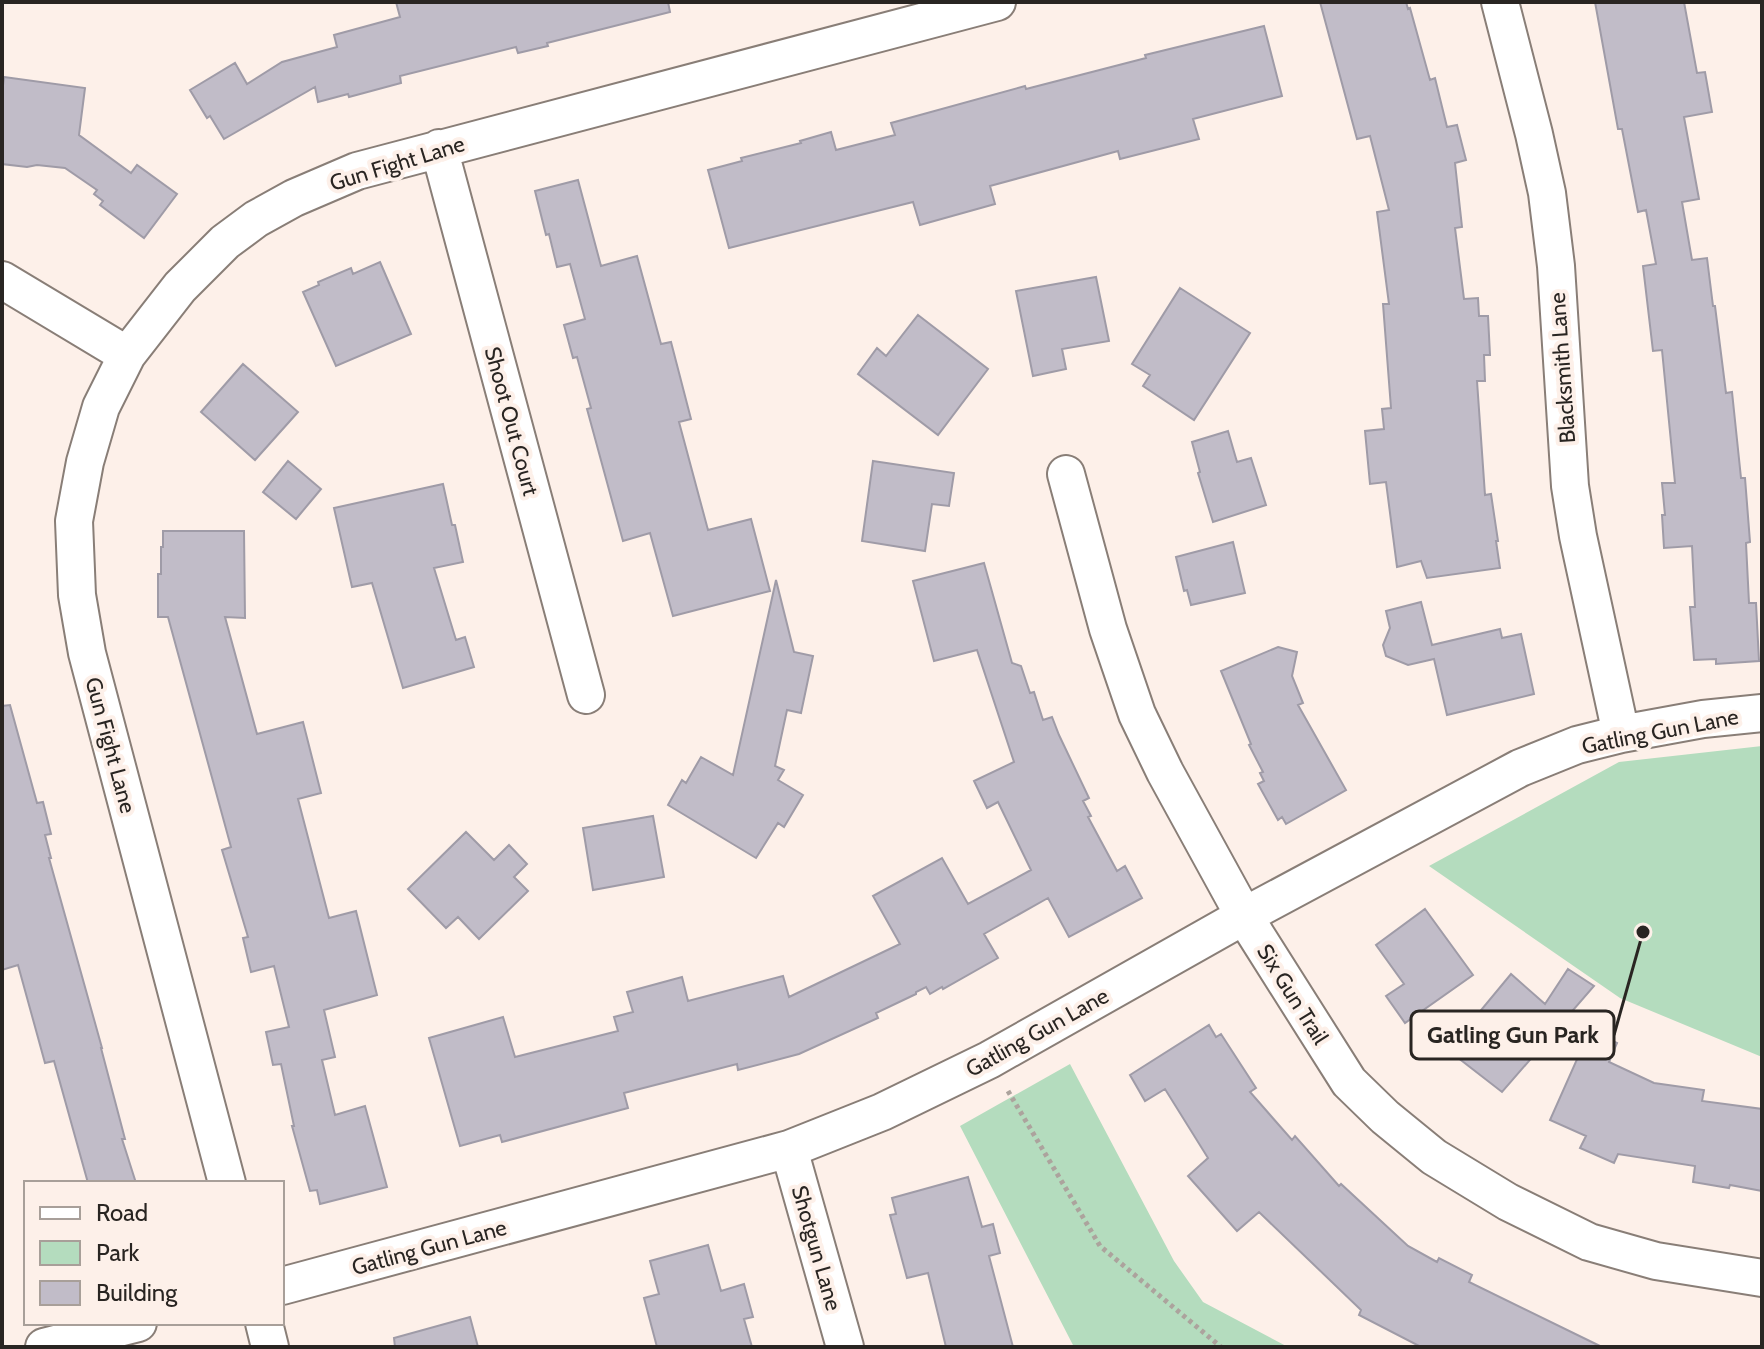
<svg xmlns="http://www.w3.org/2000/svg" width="1764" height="1349" font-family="Cabin,sans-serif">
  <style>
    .green { fill: #b4dcbe }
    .building { fill: #c1bcc8; stroke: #9f9ba7; stroke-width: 2 }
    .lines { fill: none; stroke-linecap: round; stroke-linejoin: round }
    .minor-casing { stroke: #897e77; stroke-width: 40 }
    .path { stroke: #aca39d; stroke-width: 5; stroke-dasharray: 4 4; stroke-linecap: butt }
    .minor { stroke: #fff; stroke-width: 36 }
    .labels { text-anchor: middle; stroke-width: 8; stroke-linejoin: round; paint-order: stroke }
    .street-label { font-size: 22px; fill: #292522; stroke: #fdf0e9 }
    .leader { fill: none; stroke: #292522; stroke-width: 3 }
    .callout-dot { fill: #292522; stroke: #fdf0e9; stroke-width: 3 }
    .callout { fill: #fdf0e9; stroke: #292522; stroke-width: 3 }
    .callout-label { font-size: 24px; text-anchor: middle; font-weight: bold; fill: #292522 }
  </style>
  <rect width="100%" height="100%" fill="#fdf0e9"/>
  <path class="green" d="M1762,746v311l-142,-59 -191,-132 190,-104z
    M1070,1064l104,197 29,41 85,45h-214l-114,-221z"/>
  <path class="building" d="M396,2h272l2,10 -123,31 1,3 -30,7 -2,-6 -116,29 1,7 -52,14 -1,-3 -30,8 -3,-15 -91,52 -14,-23 -3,2 -17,-28 45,-27 12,21 35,-22 55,-15 -3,-12 66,-18z
    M1320,2h86l2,7 2,-1 20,72 5,-2 12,49 10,-2 9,35 -11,3 7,64 -7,1 9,71 14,-1 1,18h9l2,39h-6l1,26h-8l8,114 6,-1 7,47h-2l4,27 -73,10 -6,-17 -24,6 -11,-85 -16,2 -5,-53 19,-2 -2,-20 9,-1 -8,-104h6l-12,-92 12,-2 -19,-74 -13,3z
    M1595,2h89l13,71 8,-1 7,40 -28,5 15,82 -17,3 10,58 15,-2 6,48h2l11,87 6,-1 9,86h4l5,64 -4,1 3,60h7l3,58 -43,3v-5l-22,1 -4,-53h5l-3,-61 -28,2 -2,-33h3l-3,-32h13l-13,-133 -9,1 -10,-85 13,-2 -10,-54 -8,2 -16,-83h-4z
    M1264,26l18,70 -89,23 6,20 -79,20 -2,-8 -128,35 5,18 -75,21 -7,-23 -184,46 -21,-78 34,-9 -1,-3 60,-15 -1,-2 31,-9 5,18 59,-15 -4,-12 134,-37 1,3 120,-31 -1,-3z
    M4,77l81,11 -6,47 52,38 6,-8 40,29 -33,44 -44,-33 3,-4 -9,-7 3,-4 -32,-22 -28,-3 -10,2 -25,-3v-70z
    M578,180l23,86 36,-10 24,88 10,-2 20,77 -12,3 29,108 43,-11 19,72 -97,25 -23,-83 -27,8 -36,-132 4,-1 -14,-51 -4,1 -9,-33 21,-6 -15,-55 -13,3 -8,-33 -3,1 -11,-44z
    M380,262l31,72 -75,32 -33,-74 16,-7 -1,-3 33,-14 2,6z
    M1096,277l13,64 -47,8 4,20 -33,7 -17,-85z
    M1180,288l70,45 -56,87 -51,-34 7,-11 -18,-11z
    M918,315l70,54 -50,66 -80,-61 19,-26 9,8z
    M243,364l55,48 -43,48 -54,-48z
    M1228,431l9,31 14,-4 15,47 -53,17 -15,-49 2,-1 -8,-30z
    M288,461l33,28 -25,30 -33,-27z
    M873,461l81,12 -5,33 -17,-2 -7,47 -63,-10z
    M443,484l9,41h3l8,37 -29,6 22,72 9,-3 9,30 -71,21 -31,-105 -20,4 -18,-79z
    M163,531h81l1,87 -20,-1 32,117 46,-12 18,71 -23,6 31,119 27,-7 21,84 -53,15 11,47 -13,3 13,55 30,-9 22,81 -67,17 -3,-14 -7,1 -18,-65h2l-13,-62 -8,1 -7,-33 23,-5 -15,-61 -23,6 -8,-34 5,-1 -26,-87 9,-3 -63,-230h-10v-43h3v-27h2z
    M1233,542l12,51 -54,12 -4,-15 -3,1 -8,-34z
    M984,563l28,100 9,3 9,27 4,-1 9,28 9,-3 7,18 30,63 -6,3 8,15 -3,1 29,54 8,-5 17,32 -73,39 -21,-39 -64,36 14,24 -55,31 -1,-2 -12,7 -4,-7 -10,5v2l-40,19 2,5 -79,36 -61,16 -1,-6 -113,29 4,15 -126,34 -2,-7 -40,11 -31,-108 74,-21 12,40 103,-26 -4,-14 19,-5 -6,-20 55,-15 6,24 95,-25 6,21 111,-53 -27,-48 69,-38 26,46 63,-34 -33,-68 -11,6 -13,-27 40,-19 -37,-112 -43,11 -21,-80z
    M776,580l18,72 19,4 -12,57 -14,-3 -12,56 9,4 -6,10 25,15 -19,32 -6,-4 -22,35 -88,-53 14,-25 4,3 15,-26 32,18z
    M1421,602l11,43 68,-16 2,9 19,-4 13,60 -87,21 -13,-56 -26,6 -22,-9 -3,-11 7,-17 -4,-17z
    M1278,647l19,5 -5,24 11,27 -5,2 48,85 -60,34 -4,-7 -4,3 -20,-36 6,-3 -4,-8 3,-1 -14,-27 2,-1 -30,-73z
    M10,705l27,98 6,-1 8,32 -6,1 6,23h-2l53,190h-1l24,91h-3l14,44h-48l-34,-122 -9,2 -27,-98 -16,5v-264z
    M653,816l11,61 -71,13 -10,-62z
    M466,832l28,28 15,-15 18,19 -13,13 14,14 -49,48 -21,-22 -12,11 -38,-39z
    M1425,909l48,66 -68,48 -19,-27 18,-12 -28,-39z
    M1568,969l26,17 -92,106 -54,-42 63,-76 34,30z
    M1209,1025l7,12 5,-3 35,54 -6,4 42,48 3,-4 44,50 2,-2 67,62 29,16 2,-4 33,17 -3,7 133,65h-181l-62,-32 2,-5 -102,-98 -22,19 -49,-55 20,-18 -43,-69 -20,12 -15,-26z
    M1590,1030l27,13 -8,19 45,21 50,7 -2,11 60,8v82l-32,-6 -1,3 -36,-6 2,-16 -77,-12 -4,9 -34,-15 6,-12 -36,-16z
    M968,1177l14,50 11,-3 7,29 -11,3 24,91h-67l-18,-74 -21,5 -17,-63 6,-1 -4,-16z
    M708,1245l13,46 23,-7 9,33 -9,2 8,28h-95l-13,-49 15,-4 -9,-33z
    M470,1317l8,30h-83l-1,-9z"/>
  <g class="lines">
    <defs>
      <path id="minor" d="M1500,2l34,132 13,59 9,73 14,220 8,50 43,198
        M439,148l147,547
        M2,280l125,75
        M1066,474l42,155 29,85 28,58 79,144 105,166 36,35 49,40 74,45 81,40 67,19 106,17
        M789,1149l56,198
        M227,1183l-140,-530 -10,-58 -3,-74 11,-59 16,-55 26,-52 53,-68 45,-45 31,-23 38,-21 63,-27 640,-169
        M282,1286l507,-137 93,-37 107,-52 255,-144 276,-148 57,-23 44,-11 82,-15 59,-6
        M264,1323l6,24
        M44,1347l94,-24"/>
    </defs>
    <use href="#minor" class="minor-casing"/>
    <path class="path" d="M1008,1091l92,155 121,101"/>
    <use href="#minor" class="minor"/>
  </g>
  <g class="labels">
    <g class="street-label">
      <text transform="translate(397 163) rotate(-17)" y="8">Gun Fight Lane</text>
      <text transform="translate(1562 368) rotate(-94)" y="8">Blacksmith Lane</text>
      <text transform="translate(512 421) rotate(75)" y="8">Shoot Out Court</text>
      <text transform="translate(1660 731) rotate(-11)" y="8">Gatling Gun Lane</text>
      <text transform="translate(111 745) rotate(75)" y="8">Gun Fight Lane</text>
      <text transform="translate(1293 994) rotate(58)" y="8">Six Gun Trail</text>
      <text transform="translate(1037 1032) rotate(-29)" y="8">Gatling Gun Lane</text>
      <text transform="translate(429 1247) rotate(-15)" y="8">Gatling Gun Lane</text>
      <text transform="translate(817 1248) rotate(74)" y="8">Shotgun Lane</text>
    </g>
  </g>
  <path class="leader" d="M1643 932L1614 1035"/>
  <circle class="callout-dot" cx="1643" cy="932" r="8"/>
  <rect class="callout" x="1411" y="1011" width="203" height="48" rx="8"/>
  <g class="callout-label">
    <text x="1513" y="1043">Gatling Gun Park</text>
  </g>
  <rect width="1764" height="1349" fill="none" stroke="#292522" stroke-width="8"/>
  <rect x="24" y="1181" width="260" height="144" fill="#fdf0e9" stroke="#a89f99" stroke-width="2"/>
  <rect x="40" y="1207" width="40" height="12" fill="#ffffff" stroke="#a89f99" stroke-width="2"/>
  <text x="96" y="1221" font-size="24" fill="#292522">Road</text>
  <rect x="40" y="1241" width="40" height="24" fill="#b4dcbe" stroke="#a89f99" stroke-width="2"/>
  <text x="96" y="1261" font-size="24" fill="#292522">Park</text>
  <rect x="40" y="1281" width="40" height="24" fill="#c1bcc8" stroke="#a89f99" stroke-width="2"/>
  <text x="96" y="1301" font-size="24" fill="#292522">Building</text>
</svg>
